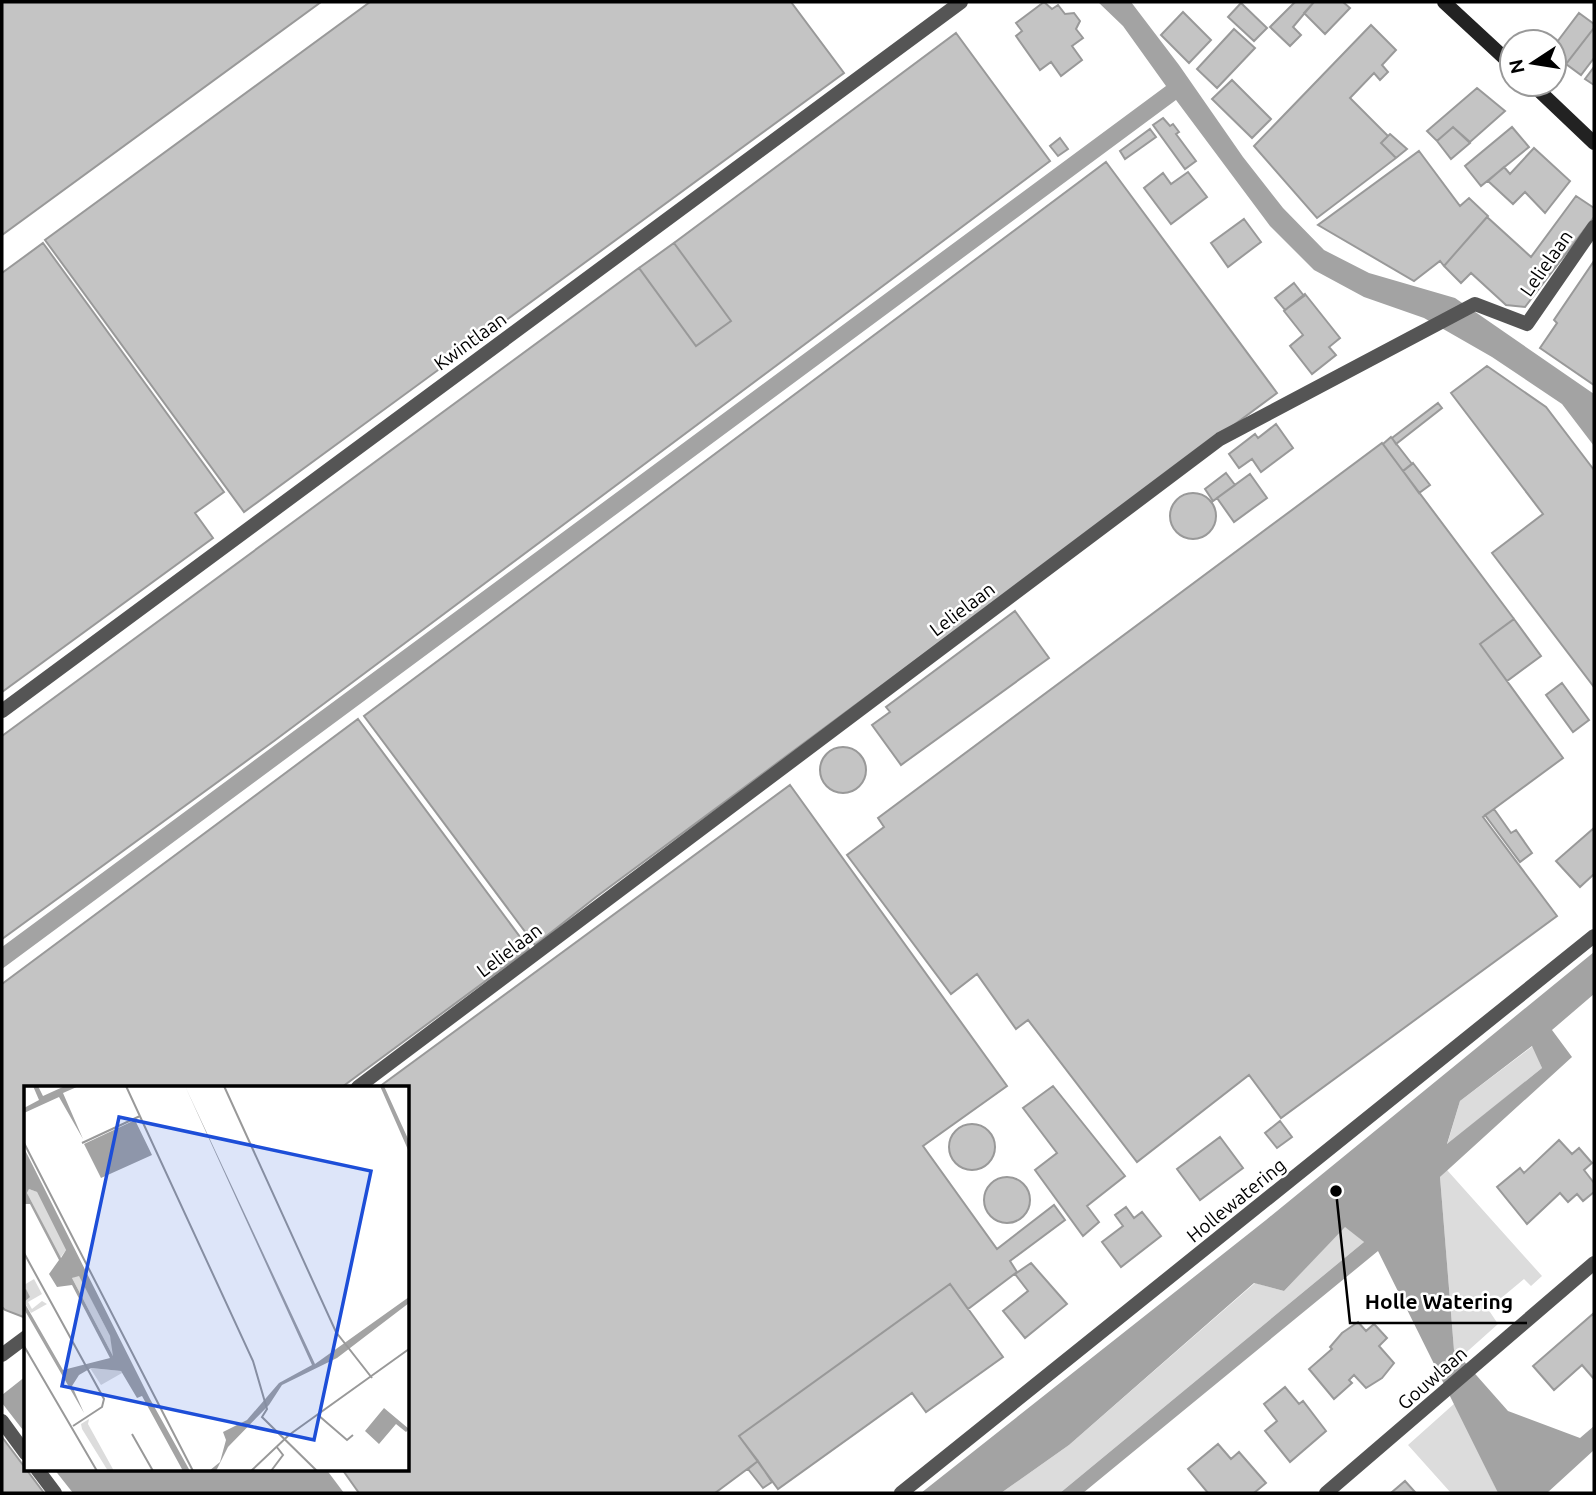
<svg xmlns="http://www.w3.org/2000/svg" width="1596" height="1495" font-family="Ubuntu,sans-serif">
  <style>
    .green { fill: #dcdcdc }
    .water { fill: #a3a3a3; fill-rule: evenodd }
    .building { fill: #c4c4c4; stroke: #999; stroke-width: 2 }
    .lines { fill: none; stroke-linecap: round; stroke-linejoin: round }
    .minor { stroke: #555; stroke-width: 14 }
    .tertiary { stroke: #555; stroke-width: 14 }
    .secondary { stroke: #222; stroke-width: 14 }
    .labels { text-anchor: middle; stroke-width: 5; stroke-linejoin: round; paint-order: stroke }
    .street-label { font-size: 19px; fill: #000; stroke: #fff }
    .inset-road { fill: none; stroke: #999; stroke-width: 2 }
    .view { fill: #1d4ed8; fill-opacity: 0.15; stroke: #1d4ed8; stroke-width: 3.5 }
    .inset-edge { fill: none; stroke: #000; stroke-width: 3.5 }
    .leader { fill: none; stroke: #000; stroke-width: 2.5 }
    .callout-dot { fill: #000; stroke: #fff; stroke-width: 2.5 }
    .callout-label { font-size: 21px; text-anchor: middle; font-weight: bold; fill: #000; stroke: #fff; stroke-width: 5; stroke-linejoin: round; paint-order: stroke }
  </style>
  <rect width="100%" height="100%" fill="#fff"/>
  <path class="green" d="M1533,1046l9,22 -95,77 13,-44z
    M1447,1170l95,106 -11,10 -7,-7 -36,30 10,15 -38,34 -6,-8 -14,-173z
    M1345,1226l19,16 -304,251h-59l68,-48 186,-162 29,8z
    M1455,1403l43,90h-47l-43,-48z"/>
  <path class="water" d="M1098,2h33l48,63 64,92 40,51 41,42 45,23 86,25 139,96v52l-32,-42 -70,-47 -68,-39 -60,-21 -50,-27 -44,-44 -94,-126 -1174,869v-22l1164,-861 -43,-60z
    M1594,952v42l-42,36 20,27 -132,120 14,173 54,61 72,27 14,-12v24l-47,43h-49l-120,-242 -295,242h-23l304,-251 -19,-15 -61,64 -30,-8 -185,162 -68,48h-80l345,-273zM1532,1046l10,22 -95,76 13,-43z
    M26,1376v58l-24,-31v-8z
    M54,1469h272l18,24h-271z"/>
  <path class="building" d="M2,2h319l-319,233z
    M370,2h421l53,71 -600,439 -199,-272z
    M1044,2l8,7 6,-4 7,9 9,-1 6,8 -4,8 7,9 -11,8 10,14 -21,16 -10,-14 -11,8 -24,-34 6,-5 -6,-8z
    M1295,2h19l-21,25 8,8 -11,11 -20,-19z
    M1314,2h29l7,6 -25,26 -21,-21z
    M1241,3l26,25 -13,13 -26,-24z
    M1183,12l28,28 -22,23 -28,-28z
    M1579,13l15,11v4l-28,36 -12,-9v-9z
    M1371,25l25,25 -14,15 6,7 -8,8 -6,-7 -24,25 38,38 -7,7 15,15 -79,60 -63,-72z
    M1594,28v30l-13,17 -15,-11z
    M1234,29l21,19 -38,40 -20,-19z
    M956,33l94,128 -776,580 -272,198v-203l637,-468 57,78 35,-25 -57,-78z
    M1594,67v18l-9,-6z
    M1232,80l39,39 -19,19 -40,-39z
    M1477,88l28,23 -35,31 -17,-15 -16,14 -10,-10z
    M1163,118l7,8 3,-2 6,8 -3,2 20,27 -11,8 -32,-44z
    M1453,127l17,16 -19,16 -14,-18z
    M1512,127l17,20 -48,39 -16,-20z
    M1150,129l6,8 -31,22 -5,-8z
    M1390,134l17,15 -11,9 -15,-15z
    M1060,138l8,11 -10,7 -8,-10z
    M1534,148l36,33 -25,32 -20,-21 -12,12 -25,-23 16,-14 6,7z
    M1419,151l41,55 9,-8 19,18 -44,50 -4,-5 -26,20 -96,-56z
    M1106,162l171,231 -681,504 -61,48 -171,-229z
    M1188,172l19,25 -36,27 -27,-36 19,-15 8,11z
    M1576,196l18,12v9l-69,90 -19,-2 -35,-32 -10,10 -17,-17 43,-49 44,40z
    M1244,219l17,23 -33,25 -17,-24z
    M43,243l181,249 -29,21 18,25 -211,154v-419z
    M674,243l57,78 -35,25 -57,-78z
    M1594,261v124l-54,-37 17,-25 -3,-3z
    M1294,283l10,13 -19,14 -10,-12z
    M1305,294l35,44 -11,9 7,8 -24,19 -22,-28 13,-11 -19,-24z
    M1487,366l59,41 48,63v217l-102,-134 51,-39 -92,-121z
    M1438,403l4,5 -46,36 -4,-6z
    M1276,424l17,24 -32,24 -9,-13 -13,9 -10,-14 26,-20 3,4z
    M1391,437l21,27 -9,7 -20,-27z
    M1382,443l132,176 -34,25 83,114 -80,59 74,99 -276,202 -32,-43 -112,87 -109,-142 -12,9 -39,-55 -26,20 -104,-139 37,-28 -6,-9z
    M1413,463l17,22 -11,8 -16,-22z
    M1226,473l9,12 -22,16 -8,-12z
    M1250,474l17,24 -33,24 -17,-24z
    M1170 516a23 23 0 1 1 46 0a23 23 0 1 1-46 0Z
    M1015,611l34,47 -148,107 -29,-40 18,-13 -4,-5z
    M1514,619l27,37 -34,25 -27,-37z
    M1562,683l27,37 -16,12 -27,-37z
    M358,719l171,230 -187,138h-316v231l-21,-8 -3,-3v-323z
    M820 770a23 23 0 1 1 46 0a23 23 0 1 1-46 0Z
    M790,785l217,301 -84,60 74,103 57,-44 11,15 -55,41 7,11 -49,37 -18,-25 -211,152 19,25 -43,32h-356l-17,-24h66v-382h-29z
    M1494,809l17,24 5,-3 16,23 -12,9 -35,-47z
    M1594,828v46l-14,13 -24,-26z
    M1053,1086l72,90 -38,30 12,16 -16,14 -48,-66 22,-17 -34,-45z
    M1280,1121l12,16 -15,11 -12,-15z
    M949 1147a23 23 0 1 1 46 0a23 23 0 1 1-46 0Z
    M1220,1137l23,31 -43,32 -23,-31z
    M1559,1140l13,14 7,-6 13,15 -8,7 10,13v9l-11,9 -6,-7 -9,8 -8,-9 -33,31 -30,-37 23,-19 4,5z
    M984 1200a23 23 0 1 1 46 0a23 23 0 1 1-46 0Z
    M1126,1207l8,11 8,-6 19,24 -40,31 -19,-25 21,-16 -8,-11z
    M1031,1263l36,41 -42,34 -22,-27 25,-20 -13,-17z
    M950,1284l53,73 -77,55 -14,-19 -134,96 -39,-53z
    M1594,1313v66l-12,-14 -28,25 -21,-24z
    M1358,1322l8,9 8,-7 13,14 -8,8 15,17 -12,15 -16,10 -12,-13 -5,5 3,3 -18,16 -25,-30 23,-20 -2,-2 12,-14z
    M1285,1387l14,17 4,-3 23,30 -36,31 -25,-31 12,-10 -13,-17z
    M2,1437l42,56h-42z
    M1218,1444l13,15 8,-7 27,31 -12,10h-46l-20,-24z
    M758,1461l14,21 -9,6 -15,-19z
    M1405,1481l10,11 -24,1z"/>
  <g class="lines">
    <path class="minor" d="M2,711l959,-709
      M358,1087l862,-648 255,-135 52,20 67,-97
      M2,1355l24,-18
      M2,1421l24,33
      M37,1469l18,24
      M1326,1493l268,-230"/>
    <path class="tertiary" d="M901,1493l693,-557"/>
    <path class="secondary" d="M1444,2l68,63
      M1532,84l62,59"/>
  </g>
  <g class="labels">
    <g class="street-label">
      <text transform="translate(1546 263) rotate(-55)" y="7">Lelielaan</text>
      <text transform="translate(470 341) rotate(-36)" y="7">Kwintlaan</text>
      <text transform="translate(962 609) rotate(-37)" y="7">Lelielaan</text>
      <text transform="translate(509 950) rotate(-37)" y="7">Lelielaan</text>
      <text transform="translate(1236 1200) rotate(-39)" y="7">Hollewatering</text>
      <text transform="translate(1432 1378) rotate(-41)" y="7">Gouwlaan</text>
    </g>
  </g>
  <g transform="translate(24 1086)">
    <rect width="385" height="385" fill="#fff"/>
    <path d="M5,103l8,3 29,58 -6,8 -33,-65zM55,189l31,61 6,18 -3,2 -41,-78zM10,193l8,15 -14,8 4,7 10,-8 5,3 -16,9 -7,-12v-16zM66,282l31,3 1,2 -21,12zM65,333l-1,5 26,47h-6l-26,-42 -1,-5z" fill="#dcdcdc"/>
    <path d="M9,0h5l5,10 22,-10h14l-16,7 20,46 -24,-42 -35,16v-5l15,-8zM161,0l130,278 94,-67v6l-72,55 -55,27 -13,20 -41,42 -12,24h-7l11,-9 6,-22 -3,-8 24,-12 32,-37 33,-18zM356,0h4l25,55v11zM111,34l17,35 -51,23 -17,-34zM0,62l126,251 40,72h-7l-41,-75 -5,2 -16,-27 -30,-3 -12,7 -7,11 12,27 -60,-104v-19l2,-1 4,8 -6,5 39,68 47,-12 -38,-73 -15,2 -8,-13 10,-14 -29,-56h-6zM5,103l8,3 29,58 -5,8 -34,-65zM55,190l31,60 3,20 -41,-78zM360,322l25,21 -3,3 -10,-8 -17,20 -14,-13z" fill="#a3a3a3" fill-rule="evenodd"/>
    <path class="inset-road" d="M102,0l127,275 14,48 -5,8 55,54M200,0l112,246 36,46M0,57l169,328M58,57l58,-27M0,167l80,146 -2,8 -29,19M0,260l73,125M294,329l29,25 6,-5M108,348l21,37M227,385l38,-36 120,-86M247,385l12,-16 -7,-9"/>
    <path class="view" d="M95,31l252,54 -57,269 -252,-54z"/>
    <rect width="385" height="385" class="inset-edge"/>
  </g>
  <path class="leader" d="M1336 1191L1350 1323H1527"/>
  <circle class="callout-dot" cx="1336" cy="1191" r="7"/>
  <g class="callout-label">
    <text x="1439" y="1309">Holle Watering</text>
  </g>
  <rect width="1596" height="1495" fill="none" stroke="#000000" stroke-width="7"/>
  <g transform="translate(1533 63) rotate(258)"><circle r="33" fill="#ffffff" stroke="#999999" stroke-width="2"/>
  <path d="M0-5L12 26L0 18L-12 26Z" fill="#000000"/>
  <text y="-10" font-size="19" font-weight="bold" text-anchor="middle" fill="#000000">N</text>
  </g>
</svg>
